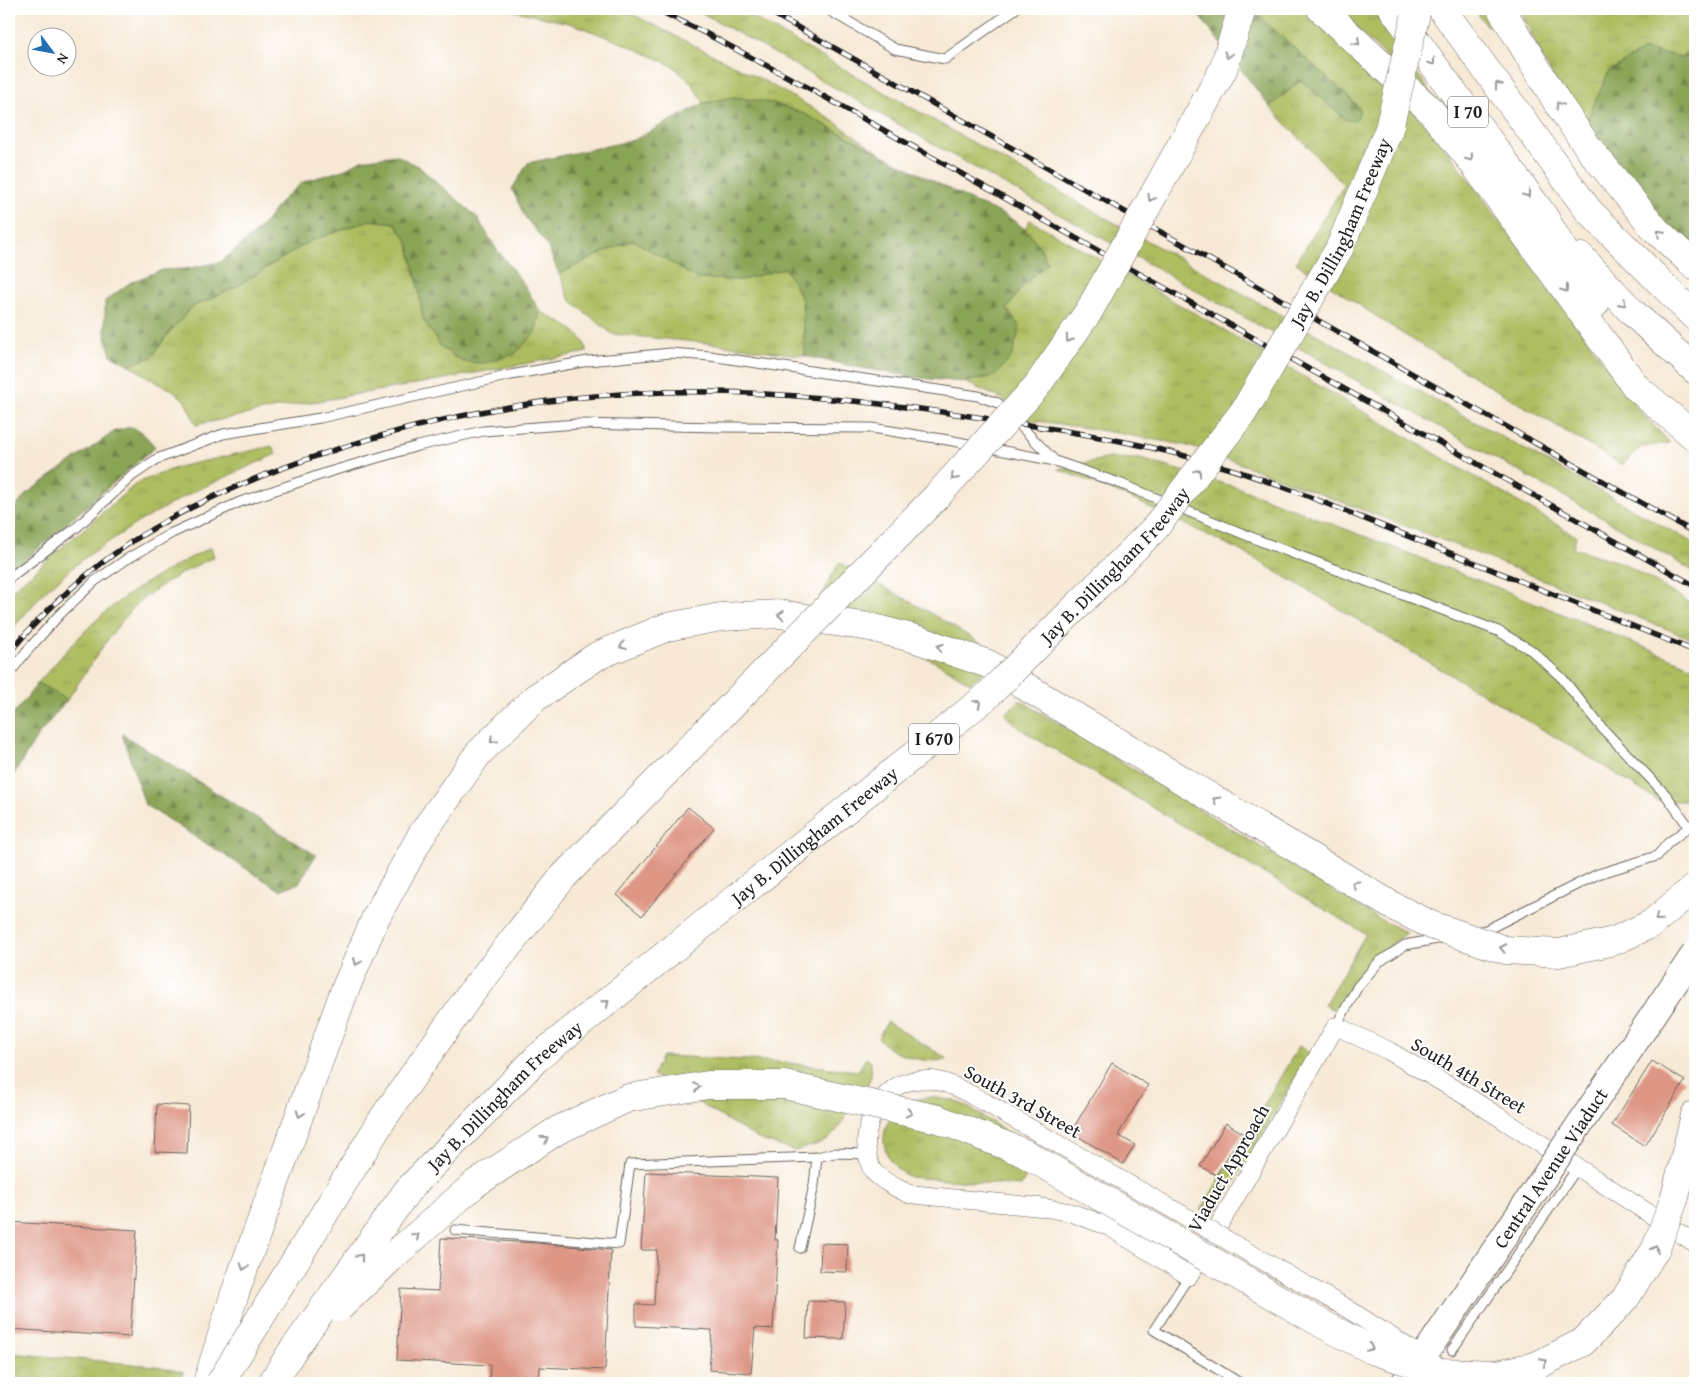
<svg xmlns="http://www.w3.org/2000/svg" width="1704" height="1392" font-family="'Gentium Book Plus',serif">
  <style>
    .grass { fill: url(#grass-tufts); stroke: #646c3e }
    .forest { fill: url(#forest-firs); stroke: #536039 }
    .building { fill: #de9685 }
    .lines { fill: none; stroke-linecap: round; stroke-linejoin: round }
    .lane-casing { stroke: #69645d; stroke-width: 11 }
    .street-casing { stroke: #69645d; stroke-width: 19 }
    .secondary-casing { stroke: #69645d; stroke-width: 28 }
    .highway-casing { stroke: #69645d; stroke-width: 29 }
    .lane { stroke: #fff; stroke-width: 9 }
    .street { stroke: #fff; stroke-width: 18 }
    .secondary { stroke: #fff; stroke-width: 26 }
    .highway { stroke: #fff; stroke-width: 28 }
    .rail-casing { stroke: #1c1c1c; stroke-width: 5.5 }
    .rail { stroke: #fff; stroke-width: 4; stroke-dasharray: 11; stroke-linecap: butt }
    .street-bridge-casing { stroke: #69645d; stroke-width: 19; stroke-linecap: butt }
    .secondary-bridge-casing { stroke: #69645d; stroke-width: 28; stroke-linecap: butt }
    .highway-bridge-casing { stroke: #69645d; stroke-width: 29; stroke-linecap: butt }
    .street-bridge { stroke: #fff; stroke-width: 18 }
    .secondary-bridge { stroke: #fff; stroke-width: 26 }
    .highway-bridge { stroke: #fff; stroke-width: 28 }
    .oneway { stroke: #999 }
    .labels { text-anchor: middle; stroke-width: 4; stroke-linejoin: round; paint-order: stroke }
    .shield { fill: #fff; stroke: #606060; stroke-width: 1 }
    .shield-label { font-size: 18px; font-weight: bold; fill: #1c1c1c }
    .street-label { font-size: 19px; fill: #1c1c1c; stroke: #fff }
  </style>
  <defs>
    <pattern id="grass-tufts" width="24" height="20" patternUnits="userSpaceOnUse" patternTransform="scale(1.25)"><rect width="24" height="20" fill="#adbd60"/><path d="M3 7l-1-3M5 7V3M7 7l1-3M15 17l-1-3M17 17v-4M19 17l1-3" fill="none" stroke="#94a253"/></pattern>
    <pattern id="forest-firs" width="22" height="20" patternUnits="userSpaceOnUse" patternTransform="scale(1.25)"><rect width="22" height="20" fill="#8aa456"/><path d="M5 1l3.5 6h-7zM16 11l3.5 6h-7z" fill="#708546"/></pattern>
  </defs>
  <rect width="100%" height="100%" fill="#fff"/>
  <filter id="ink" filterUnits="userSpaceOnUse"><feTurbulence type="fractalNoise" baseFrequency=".02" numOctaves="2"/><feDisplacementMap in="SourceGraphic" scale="10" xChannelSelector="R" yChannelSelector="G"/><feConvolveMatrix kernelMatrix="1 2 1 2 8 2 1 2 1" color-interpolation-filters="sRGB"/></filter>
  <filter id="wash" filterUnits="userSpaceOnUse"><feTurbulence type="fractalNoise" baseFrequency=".0096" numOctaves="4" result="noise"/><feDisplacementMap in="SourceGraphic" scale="20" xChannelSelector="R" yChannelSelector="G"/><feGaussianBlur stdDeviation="1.12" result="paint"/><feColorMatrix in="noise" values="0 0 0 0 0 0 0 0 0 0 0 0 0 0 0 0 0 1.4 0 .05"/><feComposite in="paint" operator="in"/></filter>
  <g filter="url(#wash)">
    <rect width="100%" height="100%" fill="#f7e9d5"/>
    <path class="grass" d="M507,9h115l139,70 62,35 55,38 -74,-38 -31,-11 -39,-6 -30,6 -13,-20 -18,-17 -41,-19 -59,-23z
      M695,9h43l366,208 523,289 68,38v28l-89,-52 -518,-290c-133,-71 -262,-149 -393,-221z
      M1251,9h53l67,60 44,44 40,47 184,250 31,33 -29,4 -19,18 -219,-131 -107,-71 48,-78 -74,-78 31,-27 45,40 14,-10 -8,-10z
      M1337,9h35l79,112z
      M1474,9h10l6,15 -3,2z
      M1520,9h175v32l-12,16 -39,-6 -61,77 -39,-67z
      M370,220l25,3 13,18 10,45 5,33 112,14 5,-22c18,11 44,19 47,41l-159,30 -156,27 -76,16 -11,-24 -12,-11 -14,-6 -30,-19 23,-8 15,-22 25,-28 42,-19 76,-47z
      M1030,220l189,107 357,209 -3,12 50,15 72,43v34l-245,-97 -214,-81 -51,-17 -104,-18 -60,-8 -18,-20 -39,-17 31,-6 11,-66 17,-25 24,-22 -6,-15 -16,-19z
      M633,240l66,39 43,1 43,-12 17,31 3,57 -88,-12 -105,-10 -42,-34 -11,-26 45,-22z
      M272,446l4,8 -83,38 -56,31 -54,36 -38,32 -36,42v-40l128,-110 41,-16z
      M1109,458l32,1 98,29 262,101 194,79v137l-7,-4h-30l-59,-38 -354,-210 -119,-57 -68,-27z
      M211,547l3,10c-22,10 -50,25 -70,41 -28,23 -55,71 -77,102l-29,-17c23,-26 47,-55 75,-77 30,-24 64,-41 98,-59z
      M839,562l88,49 75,45 -32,27 -25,-16 -128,-63z
      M1020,700l361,220 26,13 -26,19 -17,17 -30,41 -10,-5 42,-71 -346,-205 -15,-15z
      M887,1022l61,37c-16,5 -43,-1 -58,-10 -5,-3 -8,-8 -12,-11z
      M1299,1046l11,7 -97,164 -12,-7z
      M662,1056l107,5 89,10 8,-13 5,4v14l-3,8 -33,49 -8,7 -9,4 -23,7 -37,-12 -105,-64z
      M932,1097l23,4 11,5 74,46 -19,34 -111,-9c-32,-15 -36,-54 -4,-73 8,-5 17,-6 26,-7z
      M9,1353l147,13 28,6 -7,11h-108l-60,-6z"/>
    <path class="forest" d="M1194,9h57l101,91 8,10 -2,7 -4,4 -8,-1 -45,-40 -31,27z
      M1695,41v216l-112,-129 26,-57 35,-21 39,7z
      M734,97l39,6 31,11 172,89c34,13 57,24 71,60l-24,22 -16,24 13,18 -8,29 -17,20 -31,6 -45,-4 -58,-10 -56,-12 -3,-57 -17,-31 -43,12 -44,-1 -65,-39 -29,12 -45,22 -12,-29 -22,-28 -13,-28 16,-26 106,-23 70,-37z
      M396,155l22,11 59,51 20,33 26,33 17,28 -5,22 -20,21 -30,9 -22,-1 -21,-14 -19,-29 -5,-33 -10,-45 -13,-18 -25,-3 -60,21 -76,47 -42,19 -25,28 -15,22 -23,8 -18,-10 -6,-21v-33l26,-19 31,-12 23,-1 36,-7 31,-26 15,-16 14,-19 22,-19 43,-13 15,-9z
      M131,427c11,4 17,11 24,20l-129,112 -17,10v-46l7,-16 10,-13 89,-63z
      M38,683l29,17 -30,37 -28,45v-62z
      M122,734l194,121 -17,28 -19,7 -135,-85z"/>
    <g id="blocks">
      <path class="building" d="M688,807l26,21 -72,88 -25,-21z
        M1652,1061l33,20 -40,65 -33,-21z
        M1112,1063l36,22 -30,50 17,10 -12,19 -52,-32z
        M157,1104l32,2 -2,47 -32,-1z
        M1226,1123l17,10 -27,42 -16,-9z
        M646,1172l132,6 -3,62h3l-5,89 -18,-1 -4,45 -42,-3 3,-40 -76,-4v-22l18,1 3,-55h-16z
        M9,1222l128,8 -7,107 -121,-8z
        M441,1238l96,5 74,7 -6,120 -65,-3 -1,16h-50l1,-18 -93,-5 4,-71 37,2z
        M821,1243l27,1 -1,28 -27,-1z
        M808,1301l37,1 -2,37 -37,-1z"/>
    </g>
  </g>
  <g filter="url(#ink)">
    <use href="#blocks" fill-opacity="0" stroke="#69645d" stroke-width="1"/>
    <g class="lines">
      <defs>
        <path id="lane" d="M827,9l68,40 50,10 70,-50
          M9,578l67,-50 56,-52 25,-17 66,-25 97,-16 191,-43 77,-14 83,-8 39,3 268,40 20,7 57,58
          M9,674l17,-22 34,-38 35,-33 32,-22 45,-26 68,-31 89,-30 89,-26 65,-15 94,-7 142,3 153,1 76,12 107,21 64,22 144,59 235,89 33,19 31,28 40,50 64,67 23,32
          M1476,932l10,-2 112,-56 59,-18 11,-13 21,-16h6
          M1336,1026l22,-40 21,-24 26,-17 38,-7
          M455,1230l164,14 11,-80 187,-7 17,-4 33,1
          M800,1248l14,-63 3,-28
          M1189,1276l-35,54 86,53
          M1452,1350l126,-183"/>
        <path id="street" d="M986,1103c-17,-9 -34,-20 -53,-23 -13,-2 -29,1 -40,9 -22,17 -32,47 -24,72 1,4 2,8 5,11 9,10 23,16 35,22l131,13 29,5 39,14 81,50 147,-250 53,25 82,48 224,144"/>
        <path id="secondary" d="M1404,1383l19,-26"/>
        <path id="highway" d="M1321,9l109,101 41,50 165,227 59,50
          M1393,9l150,206 52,89
          M1442,9l146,201 107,107
          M1501,9l56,93 33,48 66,80 39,36
          M1581,257l52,56 62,57
          M1675,1197l20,-82
          M207,1383l28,-90 109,-301 32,-75 46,-83 56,-80 57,-56 62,-42 70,-29 54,-10 58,-3 91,13 46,12 72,25 73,44
          M272,1383l19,-30"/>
      </defs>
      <use href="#lane" class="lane-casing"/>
      <use href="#street" class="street-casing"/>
      <use href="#secondary" class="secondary-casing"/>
      <use href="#highway" class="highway-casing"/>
      <use href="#lane" class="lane"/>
      <use href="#street" class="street"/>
      <use href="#secondary" class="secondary"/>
      <use href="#highway" class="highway"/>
      <defs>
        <path id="rail" d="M656,9l49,24 102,54 888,499
          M765,9l930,524
          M9,653c31,-37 66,-71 105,-99 51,-37 108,-63 166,-85 123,-46 254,-74 385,-77 107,-2 213,10 318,26 79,12 160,24 237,48 29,8 57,19 85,29l390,156"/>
      </defs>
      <use href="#rail" class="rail-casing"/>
      <use href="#rail" class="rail"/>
      <defs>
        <path id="street-bridge" d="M986,1103l362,206 75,48"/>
        <g id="secondary-bridge">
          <path id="s1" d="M1423,1357l272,-404"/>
        </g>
        <g id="highway-bridge">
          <path d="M1061,708l330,197 40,20 74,25 54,3 55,-12 37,-17 44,-37"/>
          <path d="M339,1308l51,-49 86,-76 82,-53 70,-32 80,-13h76l154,34 84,33 304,174 48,25 67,21 56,2 39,-8 47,-24 42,-43 31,-51 19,-51"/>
          <path id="s2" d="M291,1353l117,-163 128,-131 450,-362 169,-169 89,-117 95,-162 50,-120 28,-120"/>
          <path d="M220,1383l164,-266 87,-124 92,-116 373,-380 100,-110 53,-76 134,-241 19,-61"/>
        </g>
      </defs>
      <use href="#street-bridge" class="street-bridge-casing"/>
      <use href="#secondary-bridge" class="secondary-bridge-casing"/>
      <use href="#highway-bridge" class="highway-bridge-casing"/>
      <use href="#street-bridge" class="street-bridge"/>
      <use href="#secondary-bridge" class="secondary-bridge"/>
      <use href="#highway-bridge" class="highway-bridge"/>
    </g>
    <defs><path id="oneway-chevron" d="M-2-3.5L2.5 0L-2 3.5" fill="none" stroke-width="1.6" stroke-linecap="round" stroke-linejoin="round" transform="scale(1.25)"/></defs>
    <g class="oneway">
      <use href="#oneway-chevron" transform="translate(1357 42) rotate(43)"/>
      <use href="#oneway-chevron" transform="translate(1228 55) rotate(107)"/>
      <use href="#oneway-chevron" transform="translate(1432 62) rotate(54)"/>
      <use href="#oneway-chevron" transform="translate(1498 85) rotate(-126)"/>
      <use href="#oneway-chevron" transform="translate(1559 105) rotate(-123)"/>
      <use href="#oneway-chevron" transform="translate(1470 158) rotate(52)"/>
      <use href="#oneway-chevron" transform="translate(1527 194) rotate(54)"/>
      <use href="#oneway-chevron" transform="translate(1151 198) rotate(119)"/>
      <use href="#oneway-chevron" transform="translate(1660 233) rotate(-135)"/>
      <use href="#oneway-chevron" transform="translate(1565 289) rotate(54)"/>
      <use href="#oneway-chevron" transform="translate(1623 303) rotate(47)"/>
      <use href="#oneway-chevron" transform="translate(1069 339) rotate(125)"/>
      <use href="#oneway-chevron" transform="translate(1198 472) rotate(-53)"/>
      <use href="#oneway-chevron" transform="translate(954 477) rotate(132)"/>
      <use href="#oneway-chevron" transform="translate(781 615) rotate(-176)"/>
      <use href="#oneway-chevron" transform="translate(623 646) rotate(158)"/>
      <use href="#oneway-chevron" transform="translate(940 647) rotate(-161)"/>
      <use href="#oneway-chevron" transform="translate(978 703) rotate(-39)"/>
      <use href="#oneway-chevron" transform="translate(493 740) rotate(135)"/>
      <use href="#oneway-chevron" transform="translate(1216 800) rotate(-149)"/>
      <use href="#oneway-chevron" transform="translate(1355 884) rotate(-149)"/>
      <use href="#oneway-chevron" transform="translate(1658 918) rotate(140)"/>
      <use href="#oneway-chevron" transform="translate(1503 948) rotate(-168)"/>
      <use href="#oneway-chevron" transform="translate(357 962) rotate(113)"/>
      <use href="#oneway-chevron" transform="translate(606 1003) rotate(-39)"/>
      <use href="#oneway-chevron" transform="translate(697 1087) rotate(-9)"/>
      <use href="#oneway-chevron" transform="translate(909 1113) rotate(13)"/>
      <use href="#oneway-chevron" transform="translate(300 1114) rotate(110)"/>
      <use href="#oneway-chevron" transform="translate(545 1139) rotate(-33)"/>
      <use href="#oneway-chevron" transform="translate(416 1236) rotate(-41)"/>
      <use href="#oneway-chevron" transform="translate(1655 1249) rotate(-63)"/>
      <use href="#oneway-chevron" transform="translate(360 1257) rotate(-54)"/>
      <use href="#oneway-chevron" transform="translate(244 1267) rotate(110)"/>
      <use href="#oneway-chevron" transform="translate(1370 1348) rotate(26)"/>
      <use href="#oneway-chevron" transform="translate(1544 1362) rotate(-27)"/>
    </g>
  </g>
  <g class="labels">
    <g class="shield">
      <rect x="1448" y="96.5" width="40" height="31" rx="4"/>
      <rect x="909" y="723.5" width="50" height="31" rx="4"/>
    </g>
    <g class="shield-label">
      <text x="1468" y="118">I 70</text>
      <text x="934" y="745">I 670</text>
    </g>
    <g class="street-label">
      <text dy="7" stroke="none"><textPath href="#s2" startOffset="1551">Jay B. Dillingham Freeway</textPath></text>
      <text dy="7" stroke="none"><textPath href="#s2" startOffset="1146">Jay B. Dillingham Freeway</textPath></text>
      <text dy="7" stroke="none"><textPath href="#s2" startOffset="741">Jay B. Dillingham Freeway</textPath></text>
      <text transform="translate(1469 1075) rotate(31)" y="7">South 4th Street</text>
      <text dy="7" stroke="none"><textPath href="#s2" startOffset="336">Jay B. Dillingham Freeway</textPath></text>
      <text transform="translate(1023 1101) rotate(29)" y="7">South 3rd Street</text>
      <text transform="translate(1228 1168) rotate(-60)" y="7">Viaduct Approach</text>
      <text dy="7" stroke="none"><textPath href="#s1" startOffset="228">Central Avenue Viaduct</textPath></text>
    </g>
  </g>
  <rect width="1704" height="1392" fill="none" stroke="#fff" stroke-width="30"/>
  <g transform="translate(52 52) rotate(122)"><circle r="24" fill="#ffffff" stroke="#a4a4a4"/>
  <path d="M0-4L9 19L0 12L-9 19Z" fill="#1f6fb2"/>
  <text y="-8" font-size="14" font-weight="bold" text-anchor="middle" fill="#1c1c1c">N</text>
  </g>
</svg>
